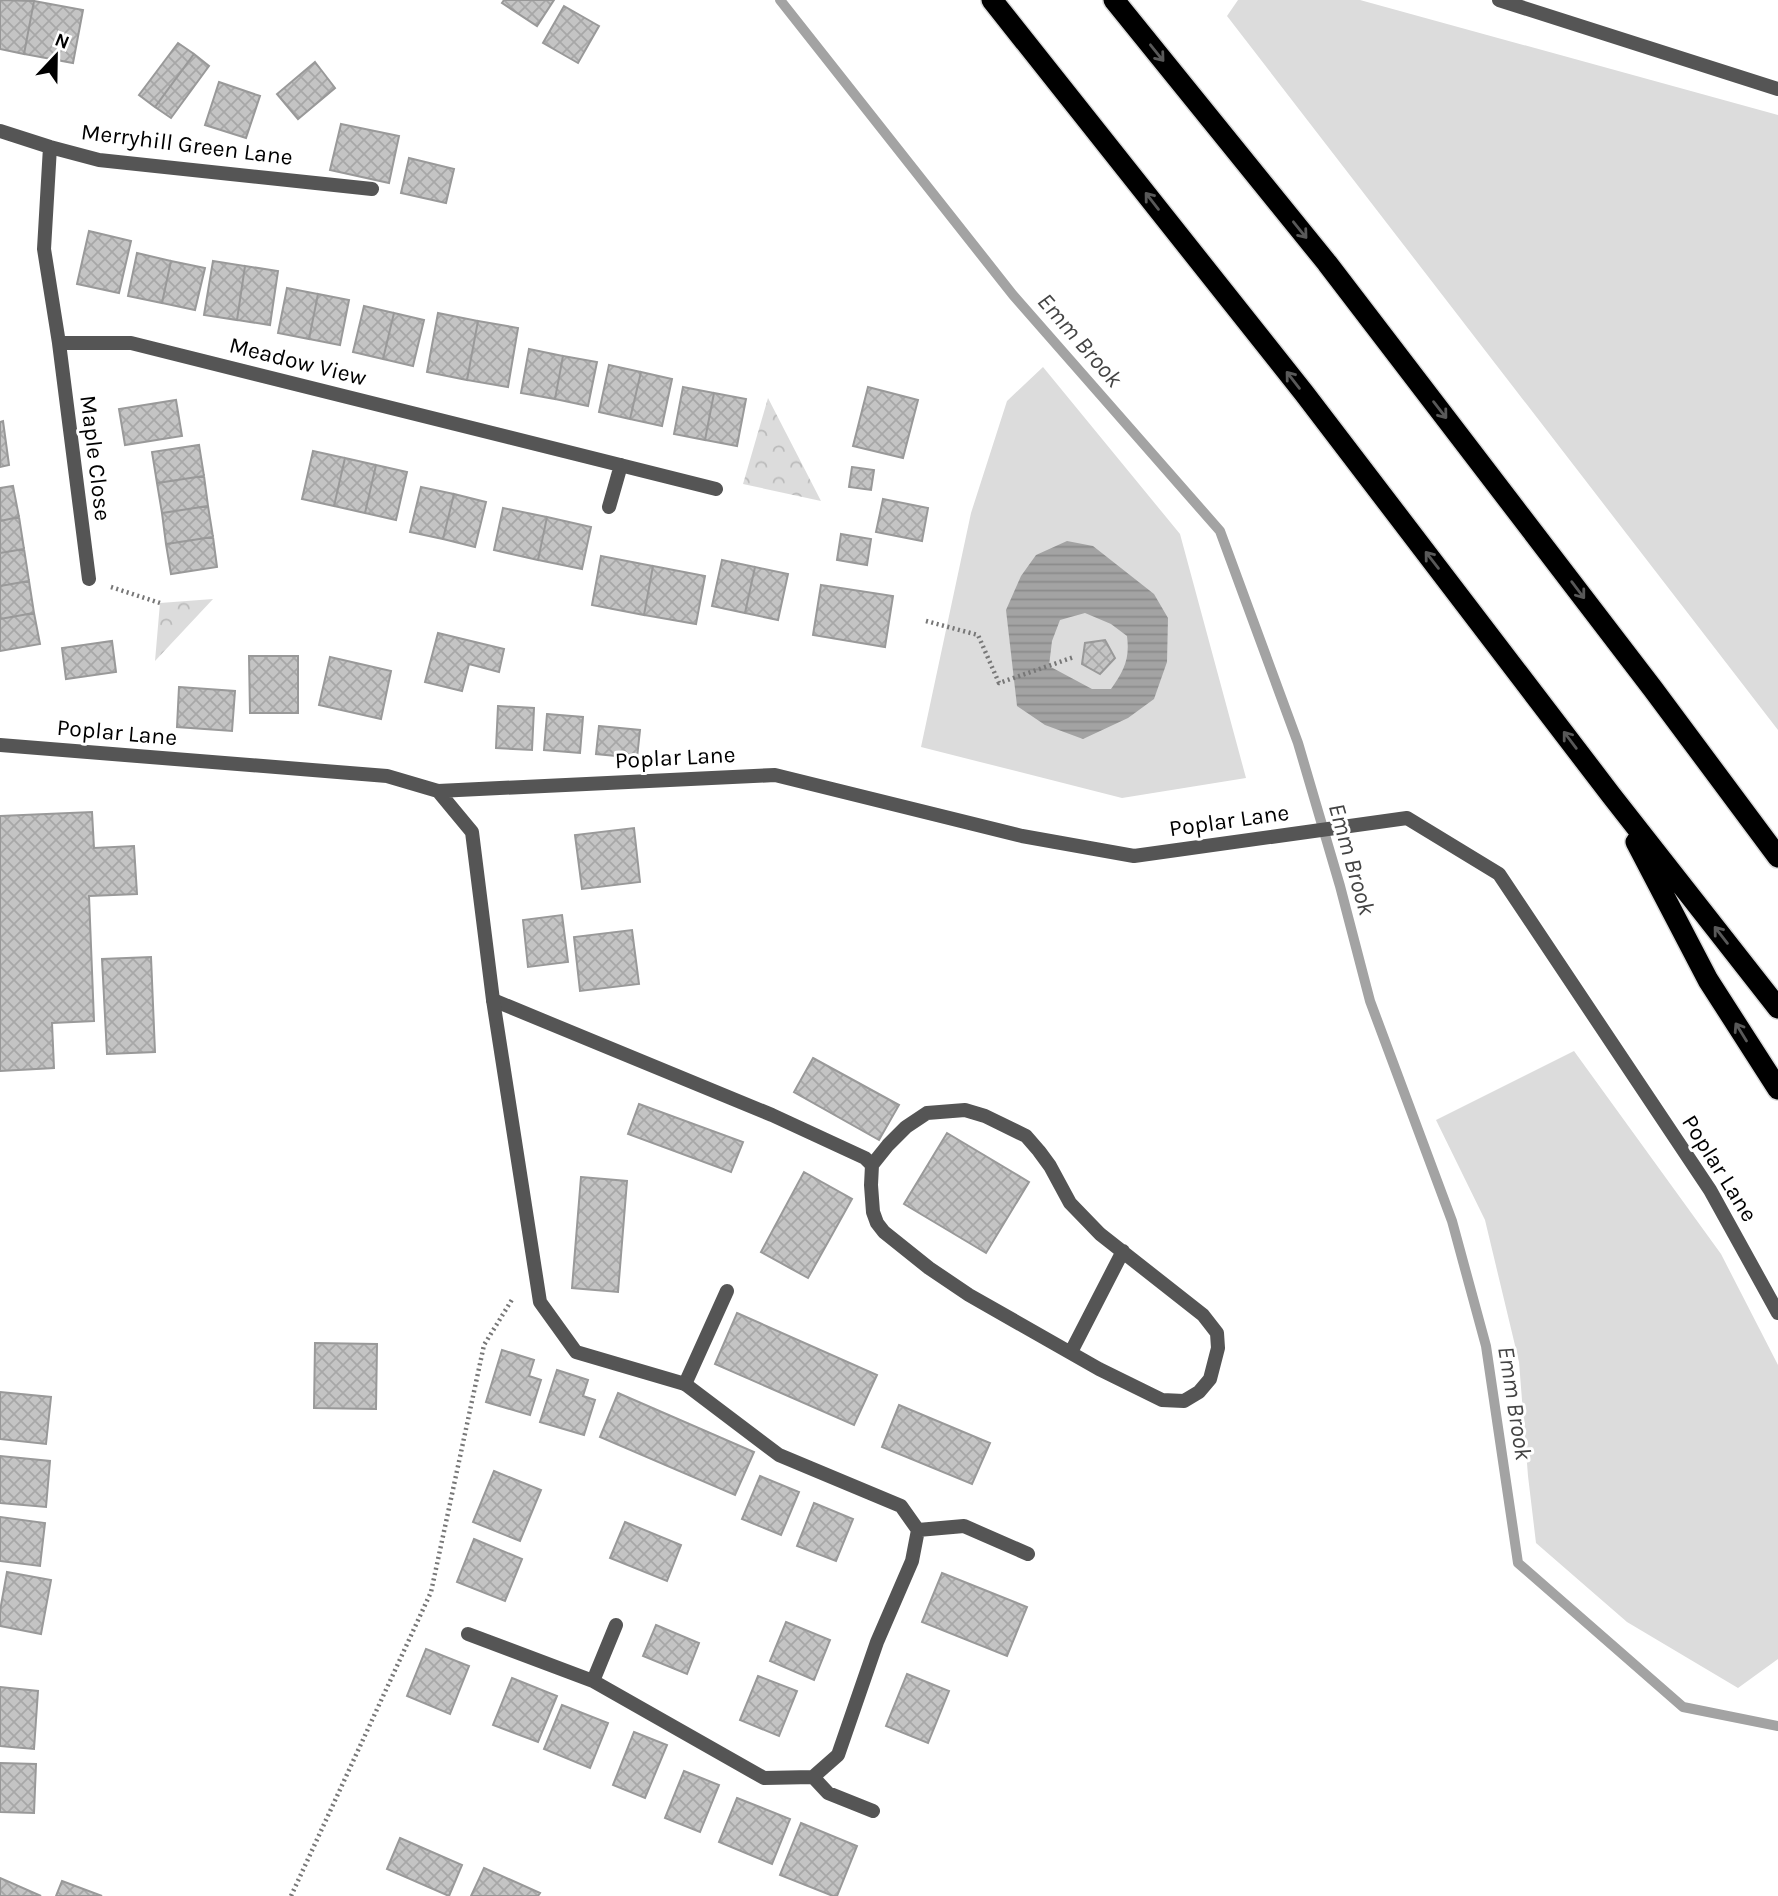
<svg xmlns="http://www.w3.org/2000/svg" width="1778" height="1896" font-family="Karla,sans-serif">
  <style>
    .green { fill: #dcdcdc }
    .park { fill: url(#park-crowns) }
    .water { fill: url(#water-rules); fill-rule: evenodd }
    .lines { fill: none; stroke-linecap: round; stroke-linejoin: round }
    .stream { stroke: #a3a3a3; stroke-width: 10 }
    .building { fill: url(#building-cross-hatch); stroke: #999; stroke-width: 2 }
    .highway-casing { stroke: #dbdbdb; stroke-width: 24 }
    .path { stroke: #777; stroke-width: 4.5; stroke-dasharray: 2 3.5; stroke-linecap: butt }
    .lane { stroke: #555; stroke-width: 14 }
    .street { stroke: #555; stroke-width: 14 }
    .highway { stroke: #000; stroke-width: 21 }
    .oneway { stroke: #595959 }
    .labels { text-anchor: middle; stroke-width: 6; stroke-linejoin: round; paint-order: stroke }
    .street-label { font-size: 23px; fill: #000; stroke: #fff }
    .water-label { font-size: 24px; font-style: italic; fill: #444; stroke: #fff }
  </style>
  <defs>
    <pattern id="park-crowns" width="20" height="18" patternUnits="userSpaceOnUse" patternTransform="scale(1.75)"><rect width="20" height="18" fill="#dcdcdc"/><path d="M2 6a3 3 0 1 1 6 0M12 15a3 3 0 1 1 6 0" fill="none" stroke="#bbb"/></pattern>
    <pattern id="water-rules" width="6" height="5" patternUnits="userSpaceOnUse" patternTransform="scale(1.75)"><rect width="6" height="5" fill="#a3a3a3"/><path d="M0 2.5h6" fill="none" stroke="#8b8b8b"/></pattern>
    <pattern id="building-cross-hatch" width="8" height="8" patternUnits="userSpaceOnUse" patternTransform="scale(1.75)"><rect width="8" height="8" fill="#c4c4c4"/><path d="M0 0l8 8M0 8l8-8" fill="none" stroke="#a7a7a7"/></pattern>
  </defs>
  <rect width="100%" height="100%" fill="#fff"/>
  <path class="green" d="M1238,0h122l418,115v615l-551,-714z
    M1043,367l137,167 66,244 -124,20 -201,-51 50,-234 36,-112z
    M1574,1051l147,203 57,111v294l-40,29 -111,-66 -91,-79 -8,-67 -9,-114 -34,-142 -49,-100z"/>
  <path class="park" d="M768,398l53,103 -78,-17z
    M213,599l-58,62 5,-58z"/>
  <path class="water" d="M1067,541l26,5 61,48 14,24 -1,44 -13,37 -26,19 -45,21 -38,-14 -28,-19 -11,-96 15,-34 15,-21zM1085,613l26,11 16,12c3,23 -3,35 -16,53h-19l-43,-23 3,-25 8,-21z"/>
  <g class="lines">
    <path class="stream" d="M780,0l233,295 207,236 78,212 42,143 30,115 82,220 34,125 32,217 165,144 95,19"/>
  </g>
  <path class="building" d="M0,0l34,1 -10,53 -24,-5z
    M504,0h50l-17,26 -35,-23z
    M34,1l49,9 -10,53 -49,-9z
    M564,6l35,20 -21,37 -35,-20z
    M178,43l16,11 -39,53 -16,-12z
    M194,54l15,12 -38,52 -16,-11z
    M315,62l20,26 -37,31 -21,-25z
    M219,82l41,14 -14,42 -41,-13z
    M341,124l58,12 -10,47 -59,-13z
    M409,158l45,11 -8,34 -45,-10z
    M89,231l42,10 -12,52 -42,-9z
    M137,253l34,8 -9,42 -34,-7z
    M171,261l34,7 -10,42 -33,-7z
    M213,261l32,5 -8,54 -33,-5z
    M245,266l33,5 -8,54 -33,-5z
    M287,288l31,6 -9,45 -31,-6z
    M318,294l31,6 -9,45 -31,-6z
    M364,306l30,7 -11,46 -30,-7z
    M394,313l30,7 -11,46 -30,-7z
    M438,313l40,8 -11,59 -40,-8z
    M478,321l40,7 -10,59 -41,-7z
    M529,349l34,7 -8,43 -34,-6z
    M563,356l34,6 -9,44 -33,-7z
    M609,365l32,7 -11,47 -31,-7z
    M641,372l31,7 -10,47 -32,-7z
    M683,387l31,6 -9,47 -31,-6z
    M868,387l50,13 -15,58 -50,-12z
    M714,393l32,6 -9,47 -32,-6z
    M176,400l6,36 -57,9 -6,-36z
    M3,421l6,44 -9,2v-45z
    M199,445l5,31 -47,7 -5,-31z
    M313,451l32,7 -11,48 -32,-7z
    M345,458l31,7 -11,48 -31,-7z
    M376,465l31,7 -11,48 -31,-7z
    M852,467l22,3 -3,20 -22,-3z
    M204,476l4,30 -46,7 -5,-30z
    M13,486l6,31 -19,4v-33z
    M421,487l33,7 -11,45 -33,-7z
    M454,494l32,8 -11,45 -32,-8z
    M883,499l45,9 -6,33 -46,-9z
    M208,506l5,31 -47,7 -4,-31z
    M503,508l44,9 -9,43 -44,-10z
    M19,517l5,32 -24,4v-32z
    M547,517l44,10 -9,42 -44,-9z
    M841,534l30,5 -4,26 -30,-5z
    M213,537l4,30 -46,7 -5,-30z
    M24,549l5,32 -29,5v-33z
    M601,556l52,10 -9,49 -52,-10z
    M722,560l33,7 -10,46 -33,-7z
    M653,566l52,10 -9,48 -52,-9z
    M755,567l33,7 -10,46 -33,-7z
    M29,581l5,32 -34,6v-33z
    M821,585l72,11 -8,51 -72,-12z
    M34,613l6,31 -40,7v-32z
    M438,633l66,16 -5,23 -30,-8 -7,27 -37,-9z
    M1105,640l10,18 -15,16 -18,-10 3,-21z
    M112,641l4,31 -50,7 -4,-31z
    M249,656h49v57h-48z
    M330,657l61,14 -10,48 -62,-14z
    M179,687l56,4 -3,40 -55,-4z
    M498,706l36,2 -2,42 -36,-2z
    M547,714l36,3 -3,36 -36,-3z
    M599,726l41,4 -3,28 -41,-4z
    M92,812l2,36 40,-2 3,48 -48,2 5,125 -42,2 2,45 -54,3v-255z
    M634,828l6,54 -58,7 -7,-54z
    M562,915l6,47 -40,5 -5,-47z
    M632,930l7,54 -59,7 -6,-54z
    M151,957l4,95 -48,2 -5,-95z
    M813,1058l86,47 -20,35 -85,-48z
    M639,1104l104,38 -12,30 -103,-38z
    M947,1133l82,49 -43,71 -82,-49z
    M804,1172l48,27 -44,79 -47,-26z
    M581,1177l46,4 -9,111 -46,-4z
    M737,1313l140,62 -23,50 -139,-61z
    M315,1343l62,1 -1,65 -62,-1z
    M502,1350l32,10 -5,16 12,4 -11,35 -44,-13z
    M557,1370l31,10 -5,16 12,4 -11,35 -44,-13z
    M0,1392l51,5 -5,47 -46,-5z
    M618,1393l136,59 -19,43 -135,-58z
    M899,1405l91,38 -18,41 -90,-37z
    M0,1456l50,5 -4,46 -46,-4z
    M494,1471l47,19 -21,51 -47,-19z
    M760,1476l39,16 -18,43 -39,-16z
    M814,1503l39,16 -17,42 -39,-15z
    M0,1517l45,6 -5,43 -40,-5z
    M625,1522l56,23 -14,36 -57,-23z
    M474,1539l48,20 -17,42 -48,-19z
    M7,1572l44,8 -10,54 -41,-8v-15z
    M942,1573l85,34 -20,49 -85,-34z
    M786,1622l44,18 -16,40 -44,-19z
    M656,1625l43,18 -12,31 -44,-18z
    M426,1649l43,17 -19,48 -43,-18z
    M907,1674l42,17 -21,52 -42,-17z
    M758,1676l39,15 -18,45 -39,-16z
    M512,1678l45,18 -19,46 -45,-17z
    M0,1687l38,4 -4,58 -34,-3z
    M562,1705l46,18 -18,45 -46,-19z
    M634,1732l33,13 -22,53 -32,-13z
    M0,1763l36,1 -2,49 -34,-1z
    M684,1771l35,14 -19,47 -35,-14z
    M737,1798l53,21 -18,45 -53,-22z
    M801,1823l56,23 -20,50h-4l-53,-21z
    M400,1838l62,27 -13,31 -62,-27z
    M484,1868l56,25 -2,3h-67z
    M0,1878l41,18h-41z
    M62,1881l40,15h-46z"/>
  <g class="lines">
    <defs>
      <path id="highway" d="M992,0l312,393 307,402 167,213
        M1114,0l213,263 326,426 125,168
        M1636,842l72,138 70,109"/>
    </defs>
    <use href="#highway" class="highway-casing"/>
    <path class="path" d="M111,587l49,16
      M926,621l52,14 21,48 75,-26
      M291,1896l140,-304 53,-247 29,-47"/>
    <path class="lane" d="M493,1000l279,115 93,43 7,7 -1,20 2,27 4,11 7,9 45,36 40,27 130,74 63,31 22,1 15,-9 11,-13 8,-31 -1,-15 -14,-18 -103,-81 -30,-31 -20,-37 -11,-15 -13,-15 -41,-20 -20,-6 -38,3 -21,14 -18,18 -16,20
      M1071,1352l52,-101
      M685,1384l42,-93"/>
    <path class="street" d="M1499,0l279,89
      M0,131l50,16 49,13 273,29
      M50,147l-6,102 15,94h72l585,146
      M59,343l30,236
      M609,507l12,-42
      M0,745l387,31 51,15 337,-16 247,61 112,20 273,-38 92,56 211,316 68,123
      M438,791l34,41 21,168 47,302 36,50 109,32 94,71 122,51 17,24 -6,31 -35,81 -39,113 -25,22 -49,1 -171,-97 -125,-47
      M918,1530l46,-4 64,28
      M593,1681l23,-56
      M813,1777l15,16 45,18"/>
    <use href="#highway" class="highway"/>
  </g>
  <defs><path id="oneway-shaft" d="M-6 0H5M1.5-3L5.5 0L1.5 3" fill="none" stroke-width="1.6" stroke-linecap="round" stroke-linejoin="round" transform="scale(1.75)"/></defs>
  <g class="oneway">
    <use href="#oneway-shaft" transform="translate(1157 53) rotate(51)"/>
    <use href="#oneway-shaft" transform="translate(1152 201) rotate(-128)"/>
    <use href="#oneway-shaft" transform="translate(1300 230) rotate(51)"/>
    <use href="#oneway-shaft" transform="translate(1293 380) rotate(-128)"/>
    <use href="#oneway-shaft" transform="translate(1440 410) rotate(52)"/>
    <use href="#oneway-shaft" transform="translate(1432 560) rotate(-128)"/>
    <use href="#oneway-shaft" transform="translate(1578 590) rotate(53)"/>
    <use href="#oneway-shaft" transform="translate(1570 740) rotate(-127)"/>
    <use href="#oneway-shaft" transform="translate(1721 935) rotate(-128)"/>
    <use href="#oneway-shaft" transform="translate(1741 1032) rotate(-122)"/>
  </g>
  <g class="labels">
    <g class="street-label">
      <text transform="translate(187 144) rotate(7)" y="8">Merryhill Green Lane</text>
      <text transform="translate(298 361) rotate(14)" y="8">Meadow View</text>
      <text transform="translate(96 458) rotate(83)" y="8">Maple Close</text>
      <text transform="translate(117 732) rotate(5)" y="8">Poplar Lane</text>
      <text transform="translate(675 757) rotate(-3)" y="8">Poplar Lane</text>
      <text transform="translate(1229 820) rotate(-8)" y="8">Poplar Lane</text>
      <text transform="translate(1720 1168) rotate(58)" y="8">Poplar Lane</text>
    </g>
    <g class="water-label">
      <text transform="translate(1080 340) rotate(49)" y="8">Emm Brook</text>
      <text transform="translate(1352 859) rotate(74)" y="8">Emm Brook</text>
      <text transform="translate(1515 1403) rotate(81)" y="8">Emm Brook</text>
    </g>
  </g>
  <g transform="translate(56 56) rotate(22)" stroke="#ffffff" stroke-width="5" paint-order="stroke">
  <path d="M0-5L12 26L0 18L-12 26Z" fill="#000000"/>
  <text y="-10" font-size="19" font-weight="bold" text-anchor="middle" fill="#000000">N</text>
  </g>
</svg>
